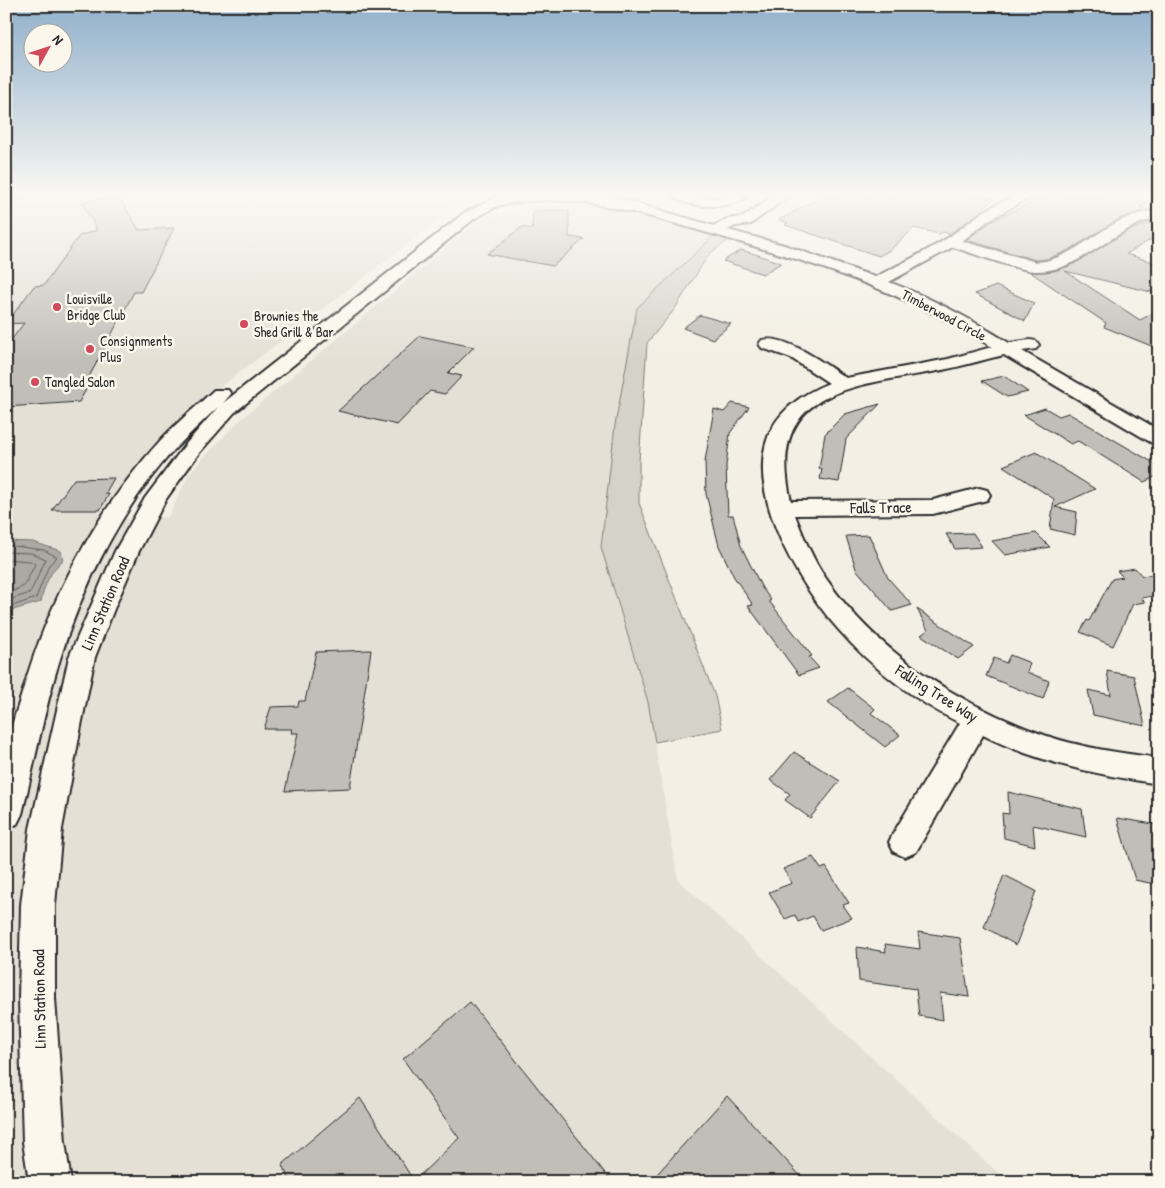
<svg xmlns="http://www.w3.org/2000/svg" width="1165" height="1188" font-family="'Patrick Hand',sans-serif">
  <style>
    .built { fill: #e4e0d6 }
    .green { fill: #d5d2c9; stroke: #807e7a }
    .water { fill: #aca9a2; stroke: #787772 }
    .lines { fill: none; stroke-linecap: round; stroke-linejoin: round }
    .shore { stroke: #5f5d5b; stroke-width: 1 }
    .building { fill: #c0beb6; stroke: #2b2b2b }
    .minor-casing { stroke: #2b2b2b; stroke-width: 4 }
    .major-casing { stroke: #2b2b2b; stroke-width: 3 }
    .minor { fill: #fbf7ec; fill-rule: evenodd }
    .major { fill: #fbf7ec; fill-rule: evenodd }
    .poi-dot { fill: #d1495b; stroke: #fbf7ec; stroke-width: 2 }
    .labels { text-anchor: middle; stroke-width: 5; stroke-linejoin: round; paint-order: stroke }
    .far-poi-label { font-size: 14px; fill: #2b2b2b; stroke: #fbf7ec; text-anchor: start }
    .far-street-label { font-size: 14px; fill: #2b2b2b; stroke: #fbf7ec }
    .street-label { font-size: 16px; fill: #2b2b2b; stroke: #fbf7ec }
  </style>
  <rect width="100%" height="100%" fill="#f3efe4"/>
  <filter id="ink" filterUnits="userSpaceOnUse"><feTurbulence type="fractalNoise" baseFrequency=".02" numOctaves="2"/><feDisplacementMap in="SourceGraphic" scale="10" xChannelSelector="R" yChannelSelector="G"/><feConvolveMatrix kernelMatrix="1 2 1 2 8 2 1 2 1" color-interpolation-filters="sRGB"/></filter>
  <g filter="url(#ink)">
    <path class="built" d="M47,195h425l-266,203 -75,74 -30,48 67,-3 22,-45 48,-50 234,-196 22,-12 53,-11 42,1 128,29 -80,75 -36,239 47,156 30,177 330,302h-1002v-982z"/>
    <path class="green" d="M717,233l13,6 -21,15 -35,56 -27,33 -8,119v41l76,193 7,33 -67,13 -7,-40 -47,-155 14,-122 22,-117z"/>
    <path class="water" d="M6,541l27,1 28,9 2,9c-12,10 -20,27 -22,42l-35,10z"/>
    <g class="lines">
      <path class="shore" d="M6,545l38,5 13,7 -8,8 -13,33 -30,10
        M6,552l25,1 15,6 -16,34 -24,8
        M6,559l24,2 5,3 -11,22 -18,8"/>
    </g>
    <path class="building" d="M824,195h157l13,3 -14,14 -31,22 -6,-2 -4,2 -25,-6 -24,22 -11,6 -94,-31 3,-2 -9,-3z
      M1041,195h118v2l-19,10 9,3 -28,8 -52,32 -22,9 -11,1 -70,-20 23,-17 51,-25z
      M119,197l20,33 35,-2 -33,64h-7l-44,83 -6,12 4,-1 -9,16 -73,5v-60l18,-24 -18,1 28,-38 10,-1 35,-49 18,-6 -15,-28z
      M569,210v27l15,2 -31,27 -66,-12 35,-27 10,2 1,-18z
      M1159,220v15l-33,19 33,10v30l-94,-23 75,49 19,-10v39l-55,-22 2,-4 -76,-51 24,-1 16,-5 58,-35z
      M741,250l14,4 26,9 -18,11 -40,-13z
      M996,286l38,17 -9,18 -50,-27z
      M700,315l31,9 -18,15 -30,-11z
      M420,336l54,11 -26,26 14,3 -17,18 -15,-3 -33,34 -59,-14z
      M1004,376l24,16 -21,5 -25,-16z
      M732,403l17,4 -19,26 -4,33 2,49h5l8,31 21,42 9,12 -2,1 43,55 -3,1 10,11 -20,7 -51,-69 5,-1 -19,-28 -15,-31 -13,-52 -1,-33 9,-52 10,3z
      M880,404l-34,35 -7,43 -19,-3 2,-10h-3l6,-35 20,-20z
      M1045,408l14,8 9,-3 91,53v9l-15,7 -66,-41 -7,3 -47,-29z
      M1036,452l59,37 -40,18 22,5 -2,23 -25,-6 4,-30 -51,-33z
      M114,478l-9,16h4l-9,16h-48l22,-31z
      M973,533l9,14 -27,2 -9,-15z
      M1036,533l14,14 -45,8 -13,-14z
      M869,535l19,43 24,27 -20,6 -36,-42 -10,-33z
      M1135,568l7,8 17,-3v22l-18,3 4,4 -12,2 -20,42 -33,-14 7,-12 2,1 23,-42 11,-2 -6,-6z
      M917,609l57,38 -16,12 -16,-10 -21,-14 7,-5z
      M371,650l-21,138 -65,3 13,-58h-7l1,-4h-28l7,-22 27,-1 1,-5h6l11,-49z
      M1010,655l20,8 -3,9 22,9 -6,18 -57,-23 8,-18 12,5z
      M1107,671l27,5 11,50 -52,-11 -5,-25 23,5z
      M848,688l27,21 -4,4 29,22 -15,12 -57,-45z
      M794,752l46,29 -30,37 -25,-18 5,-6 -20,-14z
      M1008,792l74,17 4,28 -53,-12 2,21 -31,-8 -2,-25 7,1z
      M1117,818l42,7v60l-24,-5z
      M813,857l8,12 5,-2 23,36 -6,2 9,13 -31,12 -8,-14 -15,6 -3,-7 -10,4 -16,-27 23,-9 -9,-14z
      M1004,875l32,16 -20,54 -32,-18z
      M918,932l42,6 9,59 -29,-4 3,27 -24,-4 -3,-27 -57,-8 -2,-34 29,5 -1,-8 35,5z
      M470,1002l142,180h-321l-9,-17 78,-67 54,83 45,-43 -56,-79z
      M727,1096l79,86h-156z"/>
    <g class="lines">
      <defs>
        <path id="minor" d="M501,195h106l107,31 13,-7 16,-2 32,-22h15l-39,29 -16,2 -7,4 56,15 91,32c24,-12 49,-24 71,-38 27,-18 54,-46 88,-44l-45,25 -27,21 74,21c32,-1 57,-29 86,-42 12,-6 24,-8 37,-10v8c-45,7 -76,54 -122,53 -18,0 -64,-18 -84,-24l-64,35c43,16 82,37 120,61l21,-3 6,1 3,4 -3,4 -14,2 137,79v15l-7,-2 -148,-88c-26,6 -51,14 -78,18 -82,14 -160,21 -135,128l142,-1 46,-12 8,2 3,5 -3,5 -54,14 -138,1c9,23 18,45 32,65 51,74 136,127 220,156 36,12 74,17 112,22v26c-60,-9 -121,-21 -176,-49l-67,117 -11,5 -11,-5 -5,-10 5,-10 66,-109c-45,-22 -89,-56 -122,-94 -38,-43 -92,-133 -70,-192 10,-27 36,-44 61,-54l-38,-25 -29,-10 -3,-4 3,-4c24,-6 64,25 84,38l102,-19 44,-12c-88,-57 -190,-88 -291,-116 -63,-18 -129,-40 -196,-27 -11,2 -22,10 -31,15l-240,194 -35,40 -33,46 -27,52 -25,58 -19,48 -13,64 -20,108 -7,76v93l10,144 6,40h-42l-6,-40 -4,-144 2,-93 9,-76 39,-172 46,-106 30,-53 40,-53 33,-38c-15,14 -30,28 -44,43 -53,58 -91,135 -114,209 -16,51 -25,103 -38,155l-5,10 -11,4c0,-24 -2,-49 0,-72 2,-22 11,-46 17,-66 26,-90 73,-179 136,-248 17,-19 37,-35 55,-52h14l3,4 -8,9 241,-190z
          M673,195l46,3 12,-3h17c-12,15 -63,14 -75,0z"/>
        <path id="major" d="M6,195h18l-2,3 -16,2z"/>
      </defs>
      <use href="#minor" class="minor-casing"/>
      <use href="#major" class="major-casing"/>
      <use href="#minor" class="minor"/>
      <use href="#major" class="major"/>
    </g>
  </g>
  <linearGradient id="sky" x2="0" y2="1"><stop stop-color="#90b0cc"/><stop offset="0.54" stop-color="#faf8f3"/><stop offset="1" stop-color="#faf8f3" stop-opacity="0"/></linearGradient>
  <rect width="1165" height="361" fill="url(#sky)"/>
  <g class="poi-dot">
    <circle cx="57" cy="307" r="5"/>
    <circle cx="244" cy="324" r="5"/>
    <circle cx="90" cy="349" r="5"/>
    <circle cx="35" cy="382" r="5"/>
  </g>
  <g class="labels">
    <g class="far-poi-label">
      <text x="67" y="304">Louisville<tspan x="67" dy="16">Bridge Club</tspan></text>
      <text x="254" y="321">Brownies the<tspan x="254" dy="16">Shed Grill &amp; Bar</tspan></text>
      <text x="100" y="346">Consignments<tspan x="100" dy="16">Plus</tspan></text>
      <text x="45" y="387">Tangled Salon</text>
    </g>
    <g class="far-street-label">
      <text transform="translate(944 315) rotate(28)" y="5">Timberwood Circle</text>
    </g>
    <g class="street-label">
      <text transform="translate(881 507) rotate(-1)" y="6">Falls Trace</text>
      <text transform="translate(105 603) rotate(-67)" y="6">Linn Station Road</text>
      <text transform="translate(937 693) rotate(32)" y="6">Falling Tree Way</text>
      <text transform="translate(39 999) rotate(-91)" y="6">Linn Station Road</text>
    </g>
  </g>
  <rect width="1165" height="1188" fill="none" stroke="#fbf7ec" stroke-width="25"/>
  <rect x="12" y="12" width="1140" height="1163" fill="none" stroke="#2b2b2b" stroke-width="2" filter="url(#ink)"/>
  <g transform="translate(48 48) rotate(50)"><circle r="24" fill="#fbf7ec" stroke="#a8a59f"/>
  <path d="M0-4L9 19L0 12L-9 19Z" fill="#d1495b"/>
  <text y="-8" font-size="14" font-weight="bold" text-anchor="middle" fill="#2b2b2b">N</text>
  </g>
</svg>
